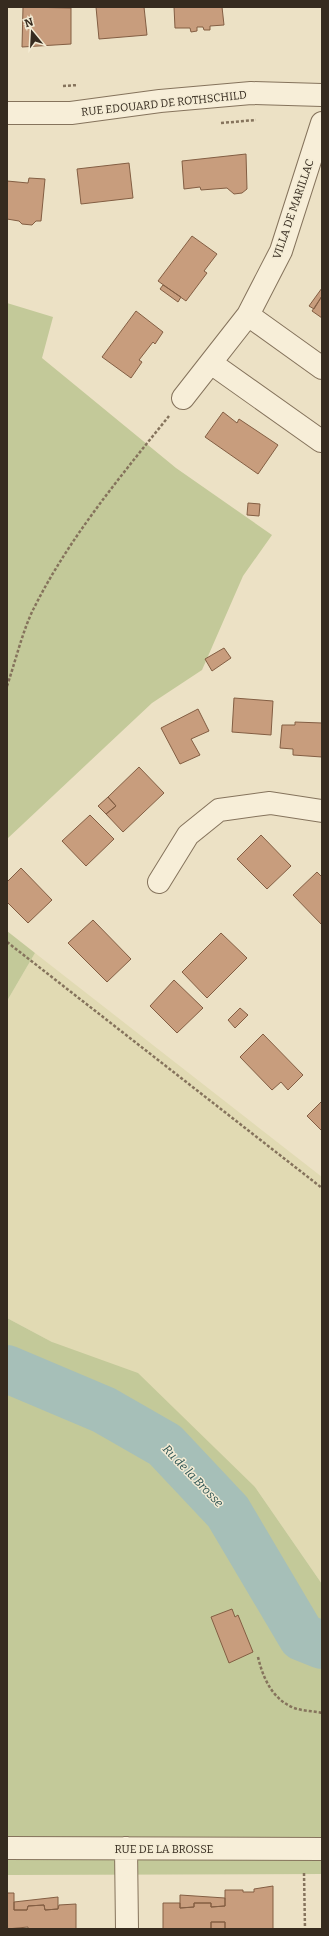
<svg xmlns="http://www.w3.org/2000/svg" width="329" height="1936" font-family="Bitter,serif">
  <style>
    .farmland { fill: #e1dab3 }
    .green { fill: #c3c999 }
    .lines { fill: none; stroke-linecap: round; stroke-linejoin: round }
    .river { stroke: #a6bfb8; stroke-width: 48 }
    .building { fill: #c89d7d; stroke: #835e43 }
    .minor-casing { stroke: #85735c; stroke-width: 24 }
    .path { stroke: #85735c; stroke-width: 2.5; stroke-dasharray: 3 2; stroke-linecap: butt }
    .minor { stroke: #f7eed8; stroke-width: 22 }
    .labels { text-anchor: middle; stroke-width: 3; stroke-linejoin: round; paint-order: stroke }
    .street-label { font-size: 11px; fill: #362b1f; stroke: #f3ebd4 }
    .water-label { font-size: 12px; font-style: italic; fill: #2f5554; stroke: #f3ebd4 }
  </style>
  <rect width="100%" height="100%" fill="#ece1c5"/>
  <path class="farmland" d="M35,953l287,224v407l-67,-97 -203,-145 -45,-24v-317z"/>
  <path class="green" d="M7,303l46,14 -11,41 134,110 96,67 -29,41 -41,94 -50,33 -145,136z
    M7,931l28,22 -28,48z
    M7,1318l45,24 86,31 117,114 67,97v290l-315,1z"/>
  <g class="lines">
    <path class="river" d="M7,1369l97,41 61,35 63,67 74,125 20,8"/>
  </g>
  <path class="building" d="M23,7l48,1v36l-49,3z
    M96,7h48l3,28 -48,4z
    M174,7h48l2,18 -14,1v4h-6l-1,-3h-6v4l-6,1 -1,-4h-15z
    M246,154l1,35 -5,4 -8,1 -7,-6 -26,2 -1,-3 -16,2 -2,-28z
    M129,163l4,35 -52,6 -4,-35z
    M29,178l16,1 -4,42h-5l-4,4 -10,-1 -3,-3 -12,-2v-38l21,2z
    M192,236l25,18 -13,17 3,2 -21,28 -28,-20z
    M163,285l18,12 -3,5 -18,-13z
    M322,288v8l-8,13 -5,-3z
    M322,296v22l-10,-7z
    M136,311l27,21 -8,12 -2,-2 -14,18 3,2 -11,16 -29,-21z
    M223,412l14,11 2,-4 39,26 -20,29 -53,-37z
    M248,503l12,1 -1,12 -12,-1z
    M224,648l7,10 -19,13 -7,-12z
    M234,698l39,3 -2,34 -39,-3z
    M198,709l11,22 -18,8 9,16 -20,9 -19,-36z
    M295,722l27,1v34l-29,-2v-6l-13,-1 2,-23h13z
    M139,767l25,26 -41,39 -17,-18 10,-8 -8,-9z
    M108,797l8,9 -10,8 -8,-8z
    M90,815l24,24 -28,27 -24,-25z
    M261,835l30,31 -24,23 -30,-30z
    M21,868l31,32 -24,23 -21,-21v-20z
    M317,872l5,5v48l-29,-30z
    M93,920l38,39 -24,23 -39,-39z
    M221,933l26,25 -40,40 -25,-26z
    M174,980l29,28 -26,25 -27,-27z
    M240,1008l8,7 -13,13 -7,-8z
    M263,1034l40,41 -15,15 -7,-8 -9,8 -32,-33z
    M322,1101v30l-15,-15z
    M232,1609l3,8 3,-2 15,37 -24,11 -18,-46z
    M273,1886v43h-48v-7h-14v7h-48v-26h17v5l14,-1v-4h17v4l14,-1v-16h18v2h11v-3z
    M7,1893h7v17h13l1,-4 16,-1 1,5 13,-1 1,-4 17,-1v25h-48v-2l-21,2z
    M180,1895l45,3v8l-14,1v-4h-17v4l-14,1z
    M58,1897v12l-13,1 -1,-5 -16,1 -1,4h-13v-8z
    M211,1922h14v7h-14z"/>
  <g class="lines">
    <defs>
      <path id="minor" d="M7,113h64l89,-12 91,-8 71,2
        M248,315l74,53
        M211,363l110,78 1,-2
        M183,398l65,-83 33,-64 41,-128
        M159,882l29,-47 31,-25 51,-7 52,8
        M7,1848l315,1
        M126,1848l1,81"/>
    </defs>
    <use href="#minor" class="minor-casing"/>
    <path class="path" d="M63,86l15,-1
      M221,123l35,-3
      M7,686c8,-23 16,-57 27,-78 35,-70 86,-131 135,-192
      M7,942l315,246
      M258,1657c5,21 14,42 36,51 9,3 19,3 28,5
      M304,1873l1,56"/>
    <use href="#minor" class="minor"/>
  </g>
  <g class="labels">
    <g class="street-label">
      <text transform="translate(164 103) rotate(-6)" y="4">RUE EDOUARD DE ROTHSCHILD</text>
      <text transform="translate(293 209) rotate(-71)" y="4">VILLA DE MARILLAC</text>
      <text x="164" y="1853">RUE DE LA BROSSE</text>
    </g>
    <g class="water-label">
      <text transform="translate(193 1476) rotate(46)" y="4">Ru de la Brosse</text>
    </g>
  </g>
  <rect width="329" height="1936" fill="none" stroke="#362b1f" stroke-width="16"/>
  <g transform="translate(32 32) rotate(342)" stroke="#f3ebd4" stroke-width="3" paint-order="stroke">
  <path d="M0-3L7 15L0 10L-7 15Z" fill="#362b1f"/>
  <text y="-6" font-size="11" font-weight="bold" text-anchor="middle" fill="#362b1f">N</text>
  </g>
</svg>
